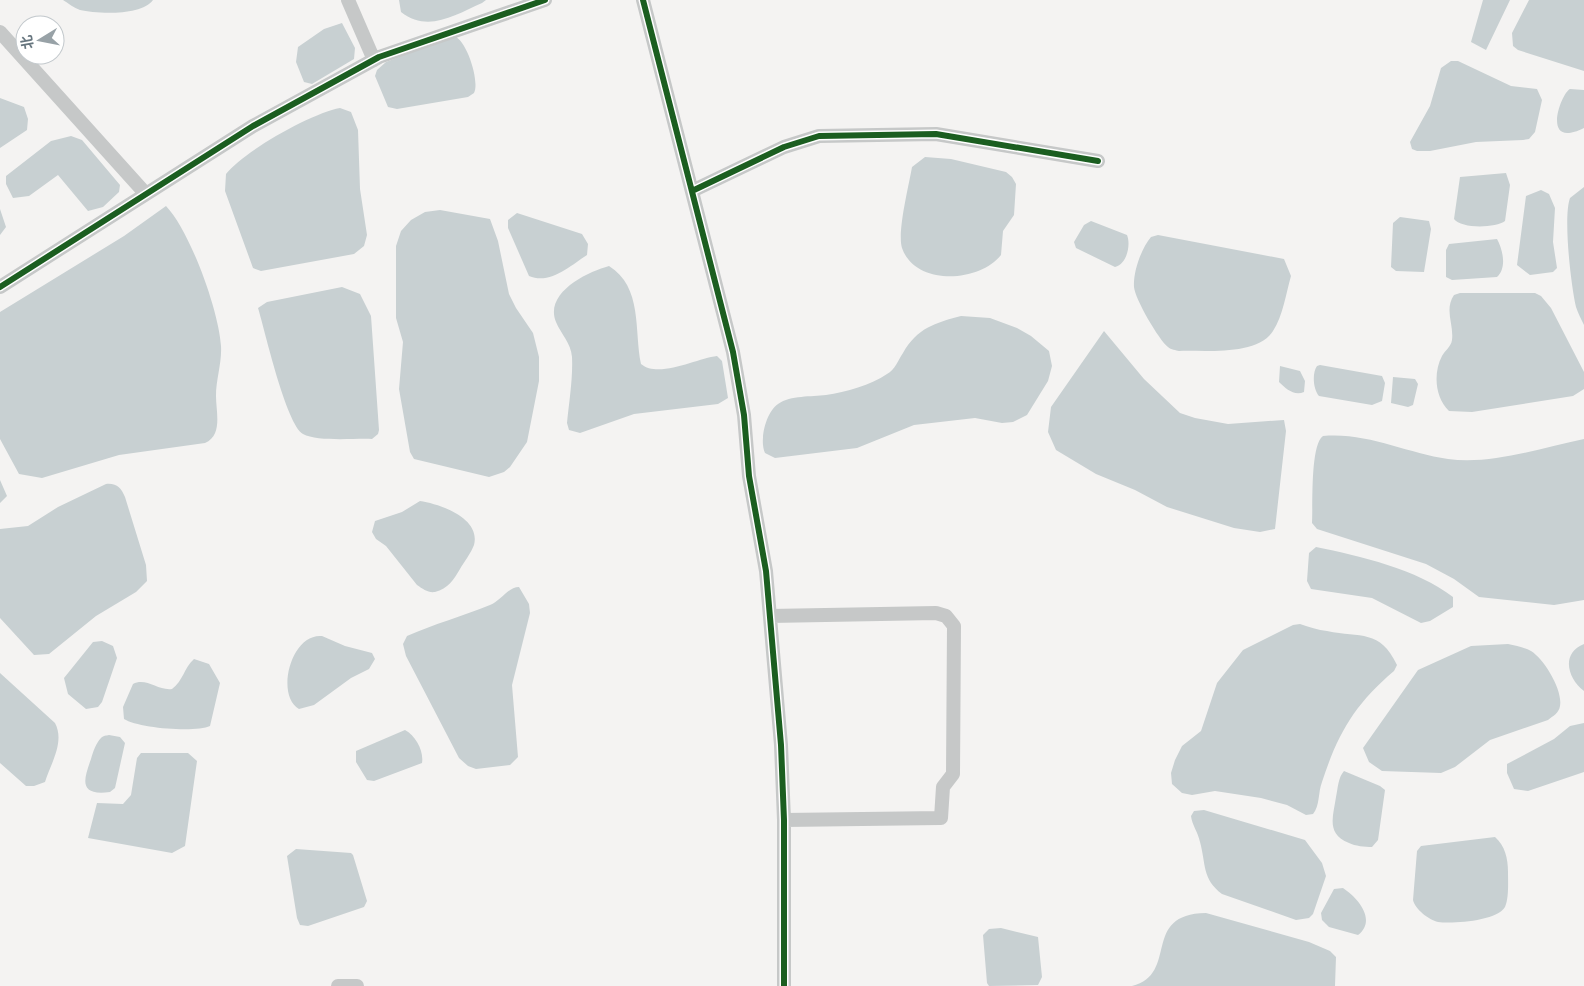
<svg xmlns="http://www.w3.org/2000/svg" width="1584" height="986" font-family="Montserrat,'Noto Sans SC',sans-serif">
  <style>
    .water { fill: #c8d0d2 }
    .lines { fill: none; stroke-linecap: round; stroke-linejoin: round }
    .minor { stroke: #c6c8c8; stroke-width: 14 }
    .cycleway-casing { stroke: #fff; stroke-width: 9 }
    .cycleway { stroke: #1b5e20; stroke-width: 6 }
  </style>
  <rect width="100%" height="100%" fill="#f4f3f2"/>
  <path class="water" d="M63,0h90c-11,16 -56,14 -73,10 -6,-2 -12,-7 -17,-10z
    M399,0h87l-4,3c-27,12 -54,30 -81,9z
    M1483,0h27l-24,50 -15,-8z
    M1529,0h55v71l-66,-21 -5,-4 -1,-13z
    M342,23l13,25 -1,11 -42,25 -8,-2 -8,-20 2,-15 26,-18z
    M454,36c13,4 26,46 20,57l-6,4 -71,12 -9,-2 -13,-31 2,-6 9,-8z
    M1451,61h7l53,25 26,3 5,11 -7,32 -6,7 -6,1 -47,2 -46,9h-13l-5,-2 -2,-7 20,-36 11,-38z
    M1570,89l14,1v38c-44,22 -23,-35 -14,-39z
    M0,98l24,9 4,12 -1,11 -27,18z
    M340,108l11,4 7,18 2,59 7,46 -3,11 -10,8 -93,17 -8,-3 -28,-77 1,-17c18,-23 86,-61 114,-66z
    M71,136l11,4 38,45 -1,7 -16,15 -15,4 -30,-36 -29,21 -16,2 -7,-14v-8l45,-35z
    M925,157l26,2 55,13 6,5 4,7 -2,31 -11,16 -2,24c-22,28 -86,31 -99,-7 -5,-16 7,-63 10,-81z
    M1506,173l4,12 -5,36c-9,7 -44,8 -51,-2l6,-42z
    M1584,187v138c-3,-6 -6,-12 -8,-18 -5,-21 -13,-90 -6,-109z
    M1541,190l8,4 6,14 -2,34 4,26 -4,4 -23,3 -13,-10 9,-69z
    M166,206c24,25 53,105 55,140 1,17 -5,33 -5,50 0,16 7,39 -11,47l-86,12 -77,23 -23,-4 -19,-35v-127l124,-76z
    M0,209l6,18 -6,8z
    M440,210l50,9 8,22 11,53 7,14 17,25 6,24v24l-12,61 -17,25 -6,5 -15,5 -75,-18 -4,-7 -11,-63 4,-47 -7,-24v-72l5,-15 10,-11 14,-8z
    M517,213l65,21 6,10 -1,11c-17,11 -37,30 -58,21l-21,-48v-8z
    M1400,217l29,4 2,8 -7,43 -28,-1 -5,-4 2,-44z
    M1091,221l36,14c4,10 0,29 -12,32l-39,-19 -2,-6 10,-17z
    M1158,235l126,24 7,17c-5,17 -8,40 -18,55 -16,25 -67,19 -94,20 -3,-1 -8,-1 -11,-4 -9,-7 -33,-48 -34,-60 -1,-15 7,-38 17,-50z
    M1497,239c6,11 10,29 0,38l-45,3 -6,-3v-27l3,-6z
    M609,266c34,21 25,65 32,98 18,15 56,-6 76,-8l5,5 6,37 -10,6 -84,10 -54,19 -11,-3 -2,-7c2,-21 6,-44 5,-66 -1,-14 -11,-23 -16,-35 -12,-29 31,-50 53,-56z
    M342,287l18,7 11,22 8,114 -1,4 -6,5c-16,-1 -55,3 -69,-5 -17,-10 -38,-103 -45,-126l9,-6z
    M1460,293h75l6,3 10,12 33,64v17l-11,7 -101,16 -23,-1c-14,-13 -16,-38 -7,-55 3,-6 9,-9 10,-16 2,-16 -8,-30 2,-45z
    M961,316l29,2 27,10 14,8 18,15 3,15 -4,15 -21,34 -14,7 -11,1 -27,-5 -61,7 -57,23 -82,10 -10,-5c-6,-13 1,-41 13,-49 13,-9 33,-7 48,-9 20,-3 45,-10 61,-21 8,-4 11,-14 16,-21 14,-25 32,-30 58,-37z
    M1104,331l40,48 36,34 15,5 33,6 56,-4 2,11 -11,98 -15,3 -26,-4 -67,-21 -32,-17 -39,-16 -40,-24 -8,-18 3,-25z
    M1320,365l62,11 3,7 -3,18 -10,4 -53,-9c-6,-7 -7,-23 -2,-30z
    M1280,366l20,5 5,10 -1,11c-10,4 -18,-3 -25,-10z
    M1393,377l22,2 3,5 -5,21 -5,2 -17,-4z
    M1323,436c44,-4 83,17 125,23 43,6 93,-11 136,-20v161l-30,5 -75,-8 -25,-18 -28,-15 -109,-35 -5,-6c1,-17 -2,-78 11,-87z
    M0,480l7,16 -7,7z
    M106,484c11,-1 15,4 19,13l21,68 1,16 -11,11 -40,24 -47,38 -15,1 -34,-37v-89l28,-3 30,-19z
    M420,501c20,3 61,17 54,44 -3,8 -10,17 -14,24 -6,10 -12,20 -25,23 -7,1 -12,-3 -18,-7l-31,-39 -10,-7 -4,-7 3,-11 27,-9z
    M1316,547c44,9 101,22 137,50v10l-23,14 -9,2 -49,-25 -61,-9 -4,-8 2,-28z
    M519,587l10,17 1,9 -18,72 6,72 -8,8 -34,4 -8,-3 -9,-8 -53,-102 -3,-12 4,-8c27,-12 56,-20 83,-31 11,-4 18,-18 29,-18z
    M1300,624c9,3 18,6 27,7 34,7 53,-2 70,34l-3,6c-39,33 -56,62 -72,111 -4,10 -2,24 -9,32l-7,1 -19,-10 -26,-7 -46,-7 -23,4 -10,-2 -10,-9 -1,-11 4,-13 7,-14 19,-15 16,-48 26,-33 50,-25z
    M322,636l23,10 27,7 3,6 -6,10 -18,9 -37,27 -15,4c-24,-14 -8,-76 23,-73z
    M102,641l11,5 4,12 -15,44 -4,5 -12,2 -18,-15 -4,-16 29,-36z
    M1508,644c8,2 16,3 23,7 13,8 32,39 29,55 -1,7 -7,10 -12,14l-58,20 -35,27 -14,6 -59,-2 -13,-9 -6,-14 55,-78 53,-24z
    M1584,644v47c-17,-13 -23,-38 0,-47z
    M194,659l15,5 11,19 -10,43c-15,7 -72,2 -86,-7l-1,-12 10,-23c13,-7 25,7 39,5 11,-8 12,-21 22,-30z
    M0,673l55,50c10,19 -4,40 -10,59l-11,4h-8l-26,-23z
    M1584,723v49l-56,19 -14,-2 -7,-16v-9l47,-25 16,-13z
    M405,730c11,6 19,21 17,33l-48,18 -7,-1 -11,-18v-11z
    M109,735l11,2 5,6 -10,45 -5,4c-31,4 -27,-11 -19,-33 2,-7 5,-16 10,-21 3,-3 5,-2 8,-3z
    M141,753h47l9,8 -12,85 -13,7 -84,-15 9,-35 26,1 8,-9 6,-37z
    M1344,771l36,15 5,4 -7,50 -6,7c-7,0 -17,-1 -23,-4 -23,-9 -16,-26 -13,-46 2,-10 2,-19 8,-26z
    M1204,810l101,30 17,23 4,13 -13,38 -4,4 -13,2 -74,-26c-20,-15 -16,-30 -22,-52 -2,-10 -8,-17 -9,-26l3,-5z
    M1495,837c10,9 13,21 13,35 0,10 1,26 -3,35 -8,14 -52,17 -67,15 -9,-2 -23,-13 -25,-22l4,-49 4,-5z
    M296,849l55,4 2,2 14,46 -3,6 -56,19 -8,-1 -3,-7 -10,-62z
    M1343,888c15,10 34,32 15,47l-29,-8 -7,-7 -1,-7 13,-24z
    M1206,913l103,29 21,9 6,6 -1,29h-203c48,-12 8,-72 74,-73z
    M1001,928l37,9 4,40 -4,8 -49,1 -2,-3 -4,-48 6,-6z"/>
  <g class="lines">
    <path class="minor" d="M348,0l26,60
      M643,0l90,352 11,63 5,61 17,95 15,174 3,75v166
      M0,32l145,161
      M692,191l92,-44 35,-11 117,-2 162,27
      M0,287l253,-161 126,-69 166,-57
      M770,616l166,-3 10,3 8,10 -1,148 -10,13 -2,31 -157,2
      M338,986h19"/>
    <defs>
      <path id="cycleway" d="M643,0l90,352 11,63 5,61 17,95 15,174 3,75v166
        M692,191l92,-44 35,-11 117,-2 162,27
        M0,287l253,-161 126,-69 166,-57"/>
    </defs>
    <use href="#cycleway" class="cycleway-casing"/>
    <use href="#cycleway" class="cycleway"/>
  </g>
  <g transform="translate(40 40) rotate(260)"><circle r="24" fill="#ffffff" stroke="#c2c8cc"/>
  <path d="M0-4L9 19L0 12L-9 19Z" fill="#98a2a7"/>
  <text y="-8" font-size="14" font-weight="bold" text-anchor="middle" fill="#67767f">北</text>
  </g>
</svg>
